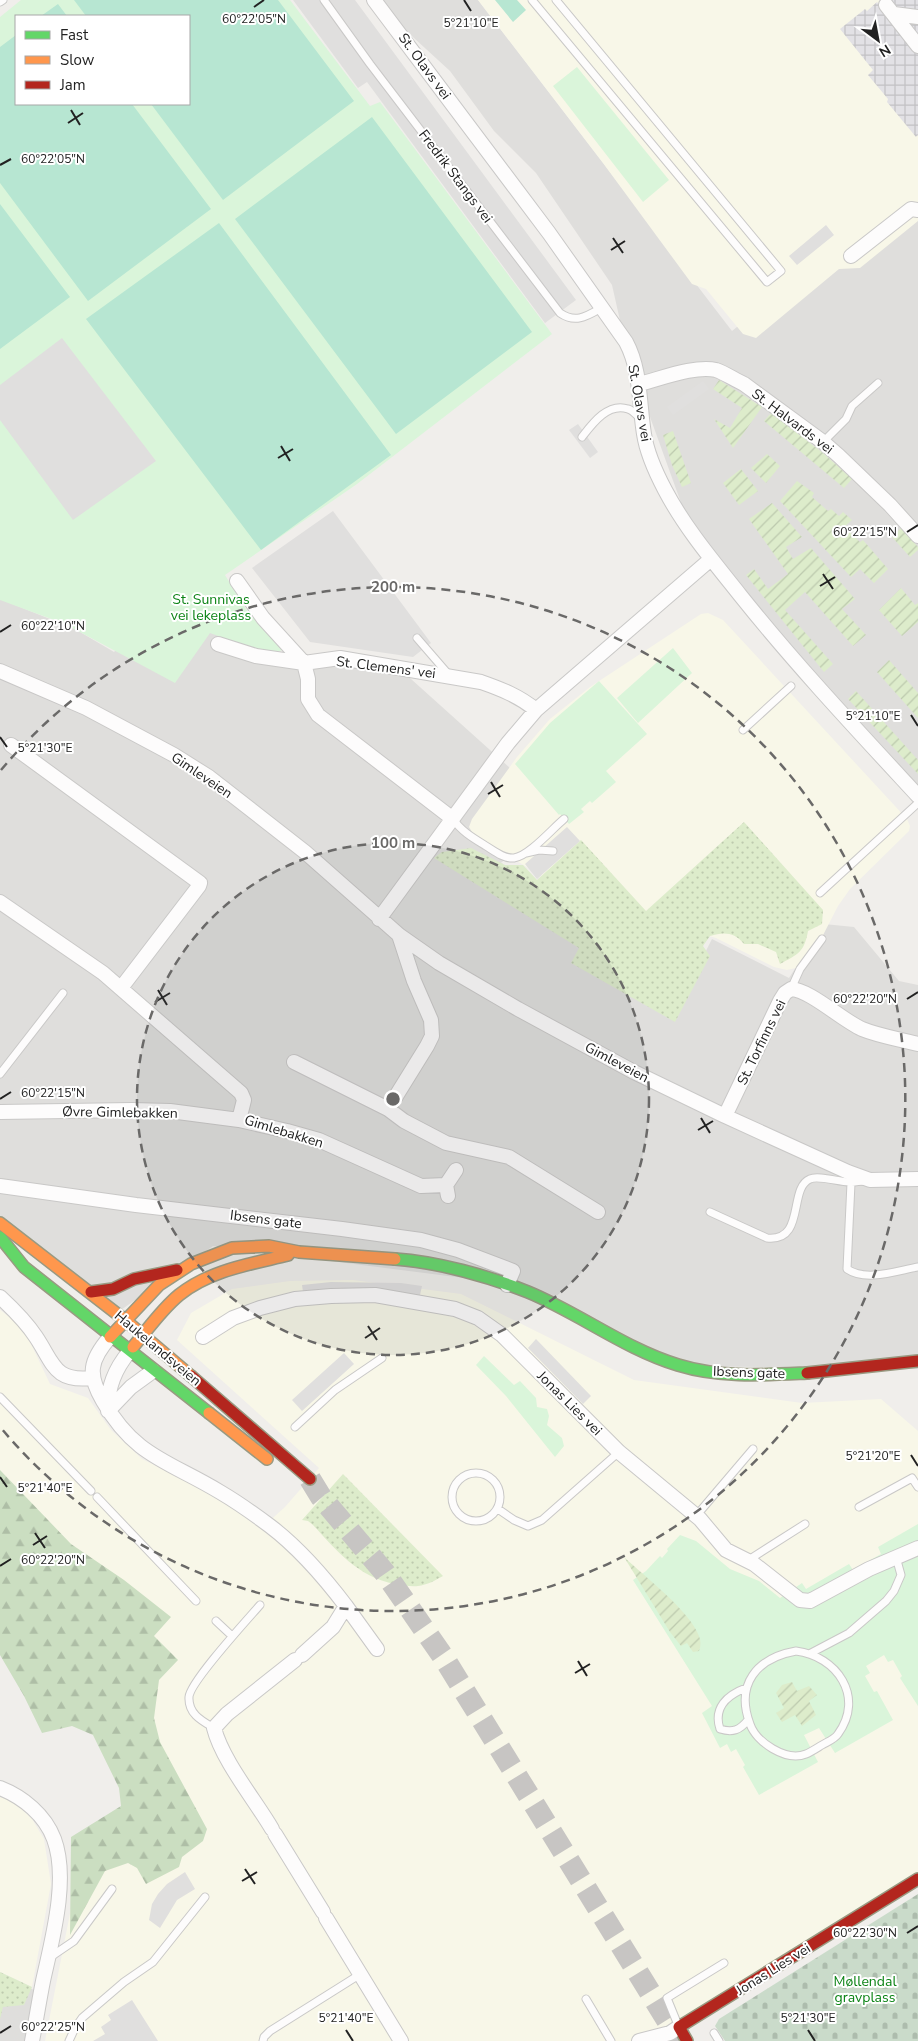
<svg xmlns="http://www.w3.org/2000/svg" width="918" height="2041" font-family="'Nunito Sans',sans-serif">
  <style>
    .residential { fill: #dfdedc }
    .education { fill: #f8f7e8 }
    .grass { fill: url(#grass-dots) }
    .forest { fill: url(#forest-firs) }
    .cemetery { fill: url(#cemetery-stones) }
    .park { fill: #daf5da; fill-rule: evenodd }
    .garden { fill: url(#garden-furrows) }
    .pitch { fill: #b7e6d2 }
    .parking { fill: #e0dfde }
    .plaza { fill: url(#plaza-grid) }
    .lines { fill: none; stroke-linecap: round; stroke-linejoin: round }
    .primary-tunnel { stroke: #c7c5c3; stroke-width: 22; stroke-dasharray: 22 11; stroke-linecap: butt }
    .lane-casing { stroke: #c9c8c7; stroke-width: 9 }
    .street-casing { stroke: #c9c8c7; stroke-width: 16 }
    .fast-casing { stroke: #999a82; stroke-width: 14 }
    .slow-casing { stroke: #999a82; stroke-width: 14 }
    .jam-casing { stroke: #999a82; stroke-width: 14 }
    .lane { stroke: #fdfcfc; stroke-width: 7 }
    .street { stroke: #fdfcfc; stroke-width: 14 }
    .fast { stroke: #63d668; stroke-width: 11 }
    .slow { stroke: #ff974d; stroke-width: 11 }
    .jam { stroke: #b3261e; stroke-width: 11 }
    .ticks { fill: none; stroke: #222; stroke-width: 2 }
    .ring { fill: none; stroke: #6a6968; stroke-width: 2.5; stroke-dasharray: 9 6 }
    .labels { text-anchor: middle; stroke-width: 4; stroke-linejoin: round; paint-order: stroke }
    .street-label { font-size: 14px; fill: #222; stroke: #fff }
    .park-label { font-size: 14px; fill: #0c8416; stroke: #fff }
    .ticks-label { font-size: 12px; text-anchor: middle; fill: #222; stroke: #fff; stroke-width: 4; stroke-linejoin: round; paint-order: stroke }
    .centre { fill: #6a6968; stroke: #fff; stroke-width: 2.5 }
    .ring-label { font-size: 15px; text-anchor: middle; font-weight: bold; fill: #6a6968; stroke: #fff; stroke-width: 4; stroke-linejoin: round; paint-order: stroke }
  </style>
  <defs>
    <pattern id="grass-dots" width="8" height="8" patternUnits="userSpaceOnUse" patternTransform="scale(1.25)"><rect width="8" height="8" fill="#ddeccb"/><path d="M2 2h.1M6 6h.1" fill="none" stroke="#bdcaae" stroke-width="1.8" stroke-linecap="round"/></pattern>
    <pattern id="forest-firs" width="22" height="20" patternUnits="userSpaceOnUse" patternTransform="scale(1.25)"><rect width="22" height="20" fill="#cbdec1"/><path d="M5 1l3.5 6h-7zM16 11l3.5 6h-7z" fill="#aebea6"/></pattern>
    <pattern id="cemetery-stones" width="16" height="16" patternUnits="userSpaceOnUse" patternTransform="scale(1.25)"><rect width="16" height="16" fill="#cadbca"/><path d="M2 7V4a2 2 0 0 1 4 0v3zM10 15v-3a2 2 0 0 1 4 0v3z" fill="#adbcad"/></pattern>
    <pattern id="garden-furrows" width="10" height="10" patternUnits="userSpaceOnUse" patternTransform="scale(1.25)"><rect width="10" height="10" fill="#ddeccb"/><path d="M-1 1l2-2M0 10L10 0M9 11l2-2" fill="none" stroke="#bdcaae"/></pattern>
    <pattern id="plaza-grid" width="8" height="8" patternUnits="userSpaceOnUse" patternTransform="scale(1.25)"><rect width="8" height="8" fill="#e2e1e5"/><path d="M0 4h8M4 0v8" fill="none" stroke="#c2c1c4"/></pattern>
  </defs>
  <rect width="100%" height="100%" fill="#f0eeeb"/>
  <path class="residential" d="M381,0h97l254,331 124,-102 62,-9v576l-217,-238 -73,-202 -16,-71 -76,-112 -42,-42 -44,-60 -48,-44z
    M167,596l129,67 105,7 158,142 -73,64 196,122 30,-59 77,39 35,-54 30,3 45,54 19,4v384l-245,-3 -178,-84 -282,-36 -95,66 -118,-84v-629l75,30 39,23z
    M0,1974l36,17 -11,50h-25z"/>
  <path class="education" d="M478,0h440v221l-58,47 -21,1 -83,69 -13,-4 -37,-45 -14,-5 -89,-121z
    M708,613l15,7 184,199 3,7 -1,5 -59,58 -12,17 -18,35 -17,23 -7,4 -9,2 -13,-3 -58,-29 -134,-39 -107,-62 -6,-10 3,-8 45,-62 33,-38 40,-32 111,-73z
    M353,1280l108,14 173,86 168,23 79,-4 37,32v449l-241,150 7,11h-639l30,-153 85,-64 -160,-336v-178l23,17 27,57 38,14 23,32 31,29 55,27 68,39 20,-18 34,-39 -142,-128 14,-27 41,-24 58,-8z
    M0,1797l14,5 18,17 12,20 7,45 -19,103 -32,-15z"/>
  <path class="grass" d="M744,822l79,88 -1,14 -14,7c-4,22 -10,23 -28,33l-4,-12 -18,-8h-14c-10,-12 -20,-12 -34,-8l-7,10 7,10 -35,66 -104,-59 8,-15 -145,-90 8,-6 29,-4 34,17h18l14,15 44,-40 65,71z
    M343,1474l100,102c-7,4 -16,9 -25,10 -7,1 -16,-1 -23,-2 -37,-7 -58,-33 -82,-59l-5,-4 -6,-1z
    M0,1972l32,15 -8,18 -21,2 -3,12z"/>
  <path class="forest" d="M0,1470l71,74 53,36 47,37 -17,19 24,24 -19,20 -5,38 6,24 47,87 -4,12 -21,16 -3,10 -33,17 -9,-16 -9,-5 -23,8 -35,64 1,-98 50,-31 -2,-18 -26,-53 -21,-9 -30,7 -18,-37 -24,-41z"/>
  <path class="cemetery" d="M918,1894v147h-193l-10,-15 4,-7z"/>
  <path class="park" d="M21,0h269l80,106 10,-4 172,232 -195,150 -132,91 21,34 36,41 -11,5 -61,-22 -35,50 -110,-59 -65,-24v-583zM16,16h173v88h-173z
    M577,67l92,113 -26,22 -90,-116z
    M673,648l19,25 -54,50 -21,-25z
    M599,681l48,53 -41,37 10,11 -24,21 -2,-2 -9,8 3,3 -15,12 -9,-10 -1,1 -44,-51 35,-41z
    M484,1356l30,29 6,-4 16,17 1,9 10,2 2,7 -2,9 15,13 2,8 -9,11 -49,-61 -30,-31z
    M918,1524v182l-18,-28 2,-2 -9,-16 -5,2 -4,-7 -18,11 4,7 -5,3 9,16 3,-1 16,29 -58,33 -16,-25 -15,7 14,27 -59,33 -16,-28 2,-2 -9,-16 -5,3 -4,-8 -7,4 -18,-35 10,-7 -79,-126 13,-9 14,-15 2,2 6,-7 -1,-2 13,-14 16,6 34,28 29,12 21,17 22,-15 4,6 43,-25 4,6 28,-16 -3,-7z"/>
  <path class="garden" d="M719,380l43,27 -29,41 -19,-29 16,9 12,-20 -29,-19z
    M771,413l52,40 29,26 -8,9 -80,-67z
    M673,431l18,52 -9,4 -10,-22 -9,-30z
    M767,454l13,12 -14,17 -15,-15z
    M741,469l17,22 -19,14 -16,-22z
    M797,481l17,12 -2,4 16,14 3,-2 8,7 4,-4 9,8 -8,7 16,15 3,-2 25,29 -14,14 -14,-14 -9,8 -71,-76z
    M772,503l30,34 -16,10 7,12 18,-11 44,51 -13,10 24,26 -13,11 -48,-54 -20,18 48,54 -9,8 -78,-97 8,-6 14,20 20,-15 -39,-55z
    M901,528l17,19v3l-8,7 -18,-20z
    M901,588l14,17 3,-2v19l-16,14 -23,-26z
    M889,660l29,33v25l-41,-46z
    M856,691l62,69v14l-70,-75z
    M624,1557c20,19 66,54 75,79 2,5 2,10 0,15l-6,1 -6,-9 -6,3 -11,-14z
    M792,1682l5,9 12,-5 8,9 -8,6 7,14 -14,11 -7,-11 -13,7 -6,-9 8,-5 -8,-15 6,-8z"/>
  <path class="pitch" d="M74,0h204l76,101 -131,99 -72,-96h38v-88h-103z
    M495,0h22l9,10 -13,12z
    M58,4l9,12h-26z
    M16,35v69h116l79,105 -123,92 -88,-118v-136z
    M372,117l160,215 -136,102 -161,-215z
    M0,204l70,93 -70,52z
    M219,223l172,232 -130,95 -175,-231z"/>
  <path class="parking" d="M293,0h62l221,300 -31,23 -178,-241 -9,6z
    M826,225l8,10 -37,30 -8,-9z
    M62,338l94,123 -83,59 -73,-100v-35z
    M703,381l6,8 -36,26 -6,-8z
    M578,424l20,28 -8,6 -21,-28z
    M333,511l98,132 -18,14 -103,-15 -58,-74z
    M567,827l13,14 -43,38 -12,-15z
    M331,1282l70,1 21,3 -2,9 -42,-5 -50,-1 -25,3 -1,-7z
    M536,1339l55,57 -8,8 -55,-56z
    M344,1353l10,11 -52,47 -10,-11z
    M185,1872l10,17 -18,11 -17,28 -11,-8 3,-16 6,-10 9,-10z
    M132,2000l26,41h-65l12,-7 -4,-7 10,-7 -3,-5z"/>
  <path class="plaza" d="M890,0h28v135l-2,2 -29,-35 1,-3 -20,-24 5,-5 -33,-41 25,-20 2,2 10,-9 5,7z"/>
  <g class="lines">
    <path class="primary-tunnel" d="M310,1479l11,18 64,76 59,85 236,383"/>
    <defs>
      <path id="lane" d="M324,0l46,64 190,249c16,11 27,3 43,-6
        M532,0l235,282 14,-11 -225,-271
        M0,2l3,-2
        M582,437c10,-13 26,-35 46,-28 5,1 9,7 13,10
        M823,442l23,-23 6,-13 26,-23
        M417,638l32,37
        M743,730l48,-44
        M453,819c8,12 20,19 33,27 8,5 18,13 28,12 15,-2 38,-29 50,-39
        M526,853l13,-3 14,1
        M820,893l98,-90
        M791,989l9,-20 22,-30
        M0,1074l63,-81
        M851,1183l-4,86c19,13 49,2 71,-2
        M710,1212l57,26c39,4 21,-50 43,-59 8,-4 29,3 39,3 5,1 10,-1 15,-1
        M0,1397l91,94
        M295,1427l40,-37 47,-32
        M452 1497a24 24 0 1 1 48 0a24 24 0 1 1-48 0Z
        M97,1497l99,104
        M859,1507l53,-29 6,9
        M498,1509l16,11 14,6 14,-6 77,-68
        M696,1516l57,-67
        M747,1561l58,-37
        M216,1621l16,15
        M796,1651c41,5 69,46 42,83 -3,5 -11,8 -16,11 -5,3 -11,7 -16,9 -20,8 -50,-12 -56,-30 -15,-40 7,-66 46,-73z
        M811,1653l38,-20 37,-32 8,-10 7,-16 -5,-18
        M746,1688c-19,7 -33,20 -26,41 13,4 20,1 28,-9
        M214,1728c-12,-7 -26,-14 -25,-31 1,-15 58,-77 71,-92
        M49,1958l25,-17 38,-52
        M586,1999l25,42
        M678,2025l-11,-27 57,-35
        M714,2033l5,8
        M69,2041l6,-13 7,-10 42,-36 29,-20 52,-65
        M263,2041l1,-4 6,-6 89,-56"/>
      <path id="street" d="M374,0l175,233 77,109c15,28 13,61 18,92 3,20 12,39 21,56 20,38 48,71 75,105 56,70 117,135 178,201
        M886,5l32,41
        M894,14l24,3
        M851,256l60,-47 7,1
        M639,384c21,-5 56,-19 77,-14 9,3 19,10 28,14l79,58 16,14 51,49 28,31
        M237,581l26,37 41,45 36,-5 141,24c20,7 38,14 55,28
        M218,644l38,12 48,7 4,16v20l10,16 135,104
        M0,671l86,37 88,47 35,22 96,75 94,83 40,28 79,46 116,63 91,44 123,56 22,8 48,-1
        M11,745l189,138 -1,3 -78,102
        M0,902l103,71 138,120 3,7 -5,20
        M379,919l129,-176 28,-33 175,-151
        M294,1062l94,47 16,12 42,22 63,14 89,55
        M388,1109l39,-63 5,-10 -1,-16 -17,-39 -15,-46
        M0,1112l132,-2 38,1 69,9 48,11 32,9 102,46 25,-1
        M725,1116l55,-115 5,-8 6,-4c19,1 51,31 71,40 17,7 37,10 56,15
        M0,1186l136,19 206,24 79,11 37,10 55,21 -6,14
        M448,1196l-2,-11 10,-15
        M0,1297c13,12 26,25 36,40 18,27 18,45 56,41
        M110,1337c-20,23 -23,37 -7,64 32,56 66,60 117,91 17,10 34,22 50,34 29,22 54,51 76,80l-13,21 -31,28
        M203,1337l30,-19 27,-10 35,-9 36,-3 44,-1 80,14 23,9 24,17 117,117 81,67 26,31 28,14 46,36 10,1 59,-32 49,-21
        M108,1410c-1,-23 7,-41 21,-58
        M108,1411l23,-24 22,-16
        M346,1606l31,43
        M0,1788c23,9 45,27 54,51 15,40 -2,101 -11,142 -4,20 -7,40 -11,60
        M272,1829c-17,-29 -50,-69 -58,-101l13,-14 68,-54
        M275,1834l48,78
        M326,1918l75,123
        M639,2041l31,-8 9,-6"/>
      <path id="fast" d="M0,1237l24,30 185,146
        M395,1259c43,3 93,17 133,33 51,21 97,57 150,73 42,13 86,10 129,8"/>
      <path id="slow" d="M0,1223l125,97 66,56
        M110,1337l49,-52 32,-21 41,-16 37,-2 30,6 96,7
        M133,1347c15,-18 28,-37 46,-52 31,-25 72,-31 109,-40
        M209,1413l58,46"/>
      <path id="jam" d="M91,1292l22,-3 21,-10 43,-9
        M807,1373l111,-12
        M191,1376l119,103
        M687,2041l-8,-14 239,-148"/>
    </defs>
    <use href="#lane" class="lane-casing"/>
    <use href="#street" class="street-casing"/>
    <use href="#fast" class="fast-casing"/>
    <use href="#slow" class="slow-casing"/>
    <use href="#jam" class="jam-casing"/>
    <use href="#lane" class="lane"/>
    <use href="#street" class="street"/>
    <use href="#fast" class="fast"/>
    <use href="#slow" class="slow"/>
    <use href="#jam" class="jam"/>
  </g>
  <path class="ticks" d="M464,0l7,11M254,7l10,-7M71,110l9,15M68,123l15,-10M0,165l11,-6M613,238l10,15M611,250l14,-9M281,446l9,15M278,458l15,-9M907,532l11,-7M823,574l10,15M820,586l15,-9M0,632l11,-7M911,715l7,11M0,737l7,10M491,782l9,15M488,794l15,-9M158,990l9,15M907,999l11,-7M155,1002l15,-9M0,1099l11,-7M701,1118l9,15M698,1130l15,-9M368,1326l9,14M365,1338l15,-10M911,1455l7,11M0,1477l7,10M35,1533l10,15M33,1545l14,-9M0,1566l11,-7M578,1661l9,15M575,1673l15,-9M245,1869l10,15M242,1881l15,-9M907,1933l11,-7M346,2030l7,11M808,2030l7,11M0,2033l11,-7"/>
  <circle cx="393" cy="1099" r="256" fill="#6a6968" fill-opacity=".12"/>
  <g class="ring">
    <circle cx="393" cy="1099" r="256"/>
    <path d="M1 770A512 512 0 1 1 1 1428"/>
  </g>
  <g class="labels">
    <g class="street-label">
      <text transform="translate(425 66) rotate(54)" y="5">St. Olavs vei</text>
      <text transform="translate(456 176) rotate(53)" y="5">Fredrik Stangs vei</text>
      <text transform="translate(640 403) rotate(80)" y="5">St. Olavs vei</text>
      <text transform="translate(793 421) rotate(37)" y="5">St. Halvards vei</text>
      <text transform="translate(386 667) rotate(7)" y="5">St. Clemens' vei</text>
      <text transform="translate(202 775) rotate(34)" y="5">Gimleveien</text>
      <text transform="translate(761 1042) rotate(-64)" y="5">St. Torfinns vei</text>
      <text transform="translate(617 1062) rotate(28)" y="5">Gimleveien</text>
      <text transform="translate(120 1112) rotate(1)" y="5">Øvre Gimlebakken</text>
      <text transform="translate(284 1131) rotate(17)" y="5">Gimlebakken</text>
      <text transform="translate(266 1219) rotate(7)" y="5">Ibsens gate</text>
      <text transform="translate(158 1348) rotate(40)" y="5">Haukelandsveien</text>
      <text transform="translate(749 1372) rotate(2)" y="5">Ibsens gate</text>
      <text transform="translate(570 1403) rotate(45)" y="5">Jonas Lies vei</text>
      <text transform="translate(773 1969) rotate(-32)" y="5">Jonas Lies vei</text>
    </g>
    <g class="park-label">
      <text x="211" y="604">St. Sunnivas<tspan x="211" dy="16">vei lekeplass</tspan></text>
      <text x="865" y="1986">Møllendal<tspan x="865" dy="16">gravplass</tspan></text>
    </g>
  </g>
  <g class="ticks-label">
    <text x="254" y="23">60°22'05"N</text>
    <text x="471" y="27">5°21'10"E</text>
    <text x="53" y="163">60°22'05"N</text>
    <text x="865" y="536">60°22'15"N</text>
    <text x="53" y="630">60°22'10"N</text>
    <text x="873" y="720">5°21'10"E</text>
    <text x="45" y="752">5°21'30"E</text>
    <text x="865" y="1003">60°22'20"N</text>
    <text x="53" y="1097">60°22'15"N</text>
    <text x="873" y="1460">5°21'20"E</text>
    <text x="45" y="1492">5°21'40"E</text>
    <text x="53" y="1564">60°22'20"N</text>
    <text x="865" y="1937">60°22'30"N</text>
    <text x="346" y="2022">5°21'40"E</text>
    <text x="808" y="2022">5°21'30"E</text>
    <text x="53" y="2031">60°22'25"N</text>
  </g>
  <circle cx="393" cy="1099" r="8" class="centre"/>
  <g class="ring-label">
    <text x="393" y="592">200 m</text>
    <text x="393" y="848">100 m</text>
  </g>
  <rect x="15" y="15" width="175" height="90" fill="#ffffff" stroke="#a7a7a7"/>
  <rect x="25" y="31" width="25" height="8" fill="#63d668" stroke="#a7a7a7"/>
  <text x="60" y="40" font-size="15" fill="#222222">Fast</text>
  <rect x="25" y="56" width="25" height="8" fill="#ff974d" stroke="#a7a7a7"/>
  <text x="60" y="65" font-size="15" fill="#222222">Slow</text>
  <rect x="25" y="81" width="25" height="8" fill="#b3261e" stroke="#a7a7a7"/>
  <text x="60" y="90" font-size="15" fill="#222222">Jam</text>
  <g transform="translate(878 40) rotate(148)" stroke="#ffffff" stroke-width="4" paint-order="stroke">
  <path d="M0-4L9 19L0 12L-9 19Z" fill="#222222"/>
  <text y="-8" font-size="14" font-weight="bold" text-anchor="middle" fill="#222222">N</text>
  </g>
</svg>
